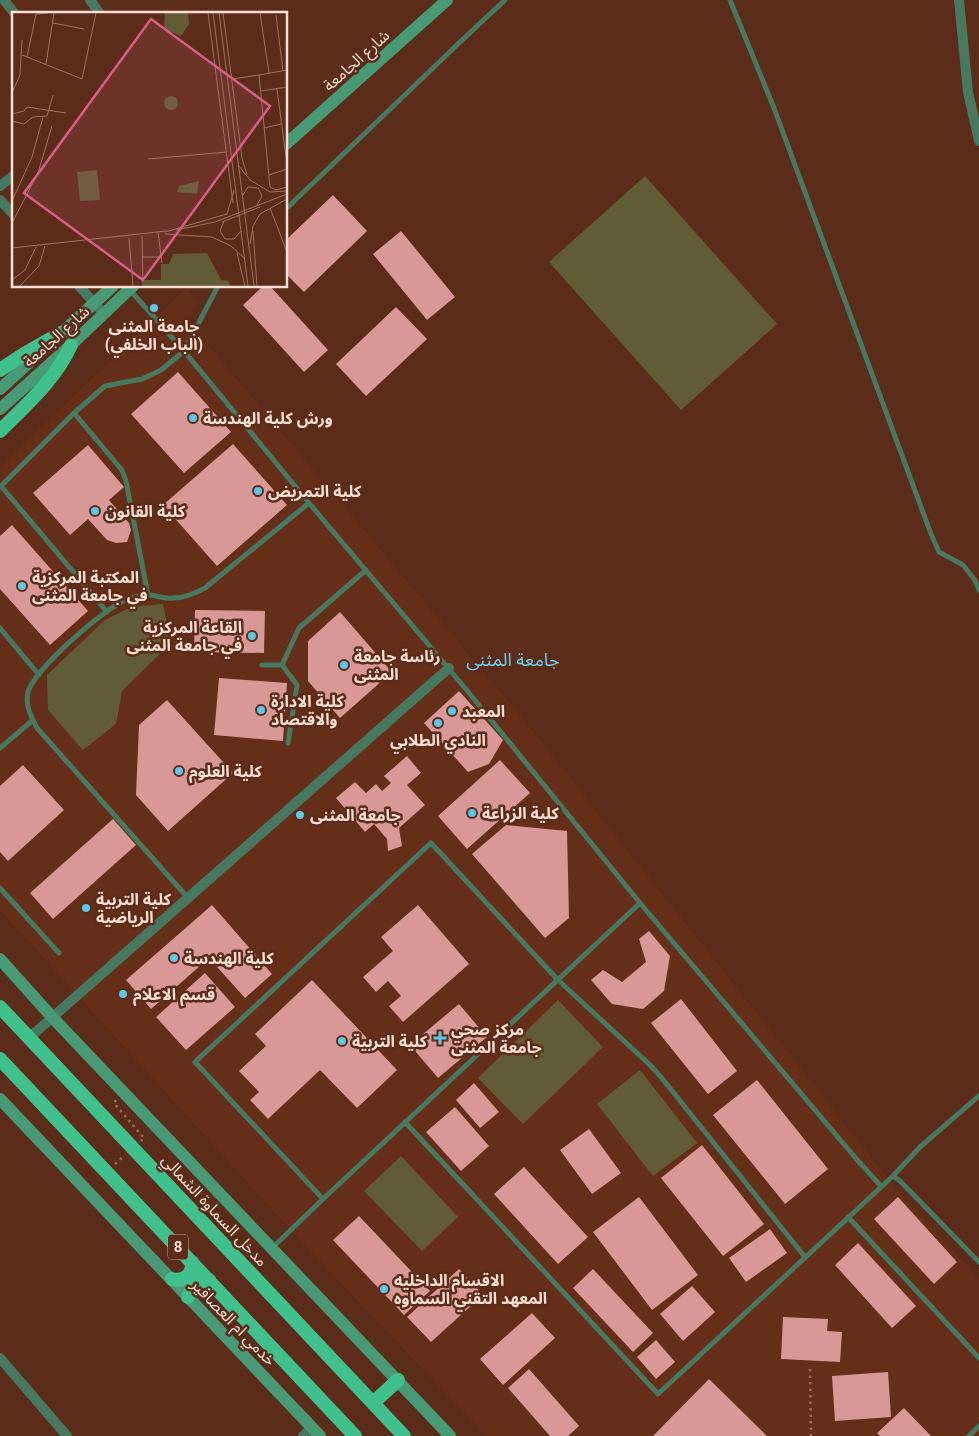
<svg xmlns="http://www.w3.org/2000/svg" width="979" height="1436" font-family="Roboto,'Noto Sans Arabic',sans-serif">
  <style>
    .built { fill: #652e18 }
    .green { fill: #615c37 }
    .building { fill: #d79896 }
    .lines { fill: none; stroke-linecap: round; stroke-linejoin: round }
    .path { stroke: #986f5f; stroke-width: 2.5; stroke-dasharray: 2.5 4; stroke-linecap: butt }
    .service { stroke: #477860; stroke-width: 5 }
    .minor { stroke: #477860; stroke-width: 10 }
    .secondary { stroke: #479a74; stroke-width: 12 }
    .trunk { stroke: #40c08a; stroke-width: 14 }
    .poi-dot { fill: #5dc7e8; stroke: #5b2c19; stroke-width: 2 }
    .labels { text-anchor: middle; stroke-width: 5; stroke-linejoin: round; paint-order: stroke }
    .shield { fill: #5b2c19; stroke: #cda99b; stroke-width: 1 }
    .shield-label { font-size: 15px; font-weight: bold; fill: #fedfd3 }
    .street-label { font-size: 16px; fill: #fedfd3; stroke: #5b2c19 }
    .poi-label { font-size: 16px; font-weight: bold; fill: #fedfd3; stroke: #5b2c19; text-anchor: start }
    .neighbourhood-label { font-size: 18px; fill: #6fceed; stroke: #5b2c19 }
    .inset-road { fill: none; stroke: #9c7463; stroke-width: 1 }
    .view { fill: #d75e85; fill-opacity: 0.15; stroke: #d75e85; stroke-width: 2.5 }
    .inset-edge { fill: none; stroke: #fedfd3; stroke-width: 2.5 }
  </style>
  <rect width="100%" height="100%" fill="#5b2c19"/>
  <path class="built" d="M186,288l12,15 -7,7 2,4 -6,6 337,400 371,467 84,91v158h-493l-190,-200 -296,-326v-443z"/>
  <path class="green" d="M645,176l132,148 -96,86 -132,-148z
    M163,604l8,39 -49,48 -6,33 -33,26 -35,-40 -1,-35 58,-55 26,-13z
    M558,1000l45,47 -80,77 -45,-46z
    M640,1070l57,73 -44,33 -56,-72z
    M401,1156l57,61 -36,34 -58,-60z"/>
  <path class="building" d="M333,195l34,36 -63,61 -18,-18v-34z
    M401,231l54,66 -28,23 -54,-66z
    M263,286h7l58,64 -24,22 -61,-67z
    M396,307l31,32 -61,57 -30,-32z
    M178,372l53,60 -47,41 -53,-59z
    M233,444l54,61 -70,61 -54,-61z
    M88,445l36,42 -15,13 20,23 2,7 -4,12 -11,1 -9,-3 -19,-21 -18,16 -37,-42z
    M12,525l76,86 -38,34 -50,-56v-53z
    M195,610l70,1 -1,42 -70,-1z
    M340,612l52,60 -52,46 -32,-37v-40z
    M219,678l68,5 -4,58 -69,-6z
    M459,691l44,49 -14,24 -21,8 -44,-49z
    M167,700l66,73 -65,58 -32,-36 3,-70z
    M407,756l14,17 -14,12 18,20 -26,23 3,18 -14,5 -1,-12 -13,-15 -9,8 -29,-34 19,-16 11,11 10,-9 6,7 9,-8 -7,-7z
    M500,760l30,33 -63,56 -29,-33z
    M23,765l41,45 -56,51 -8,-9v-66z
    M113,819l23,26 -83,74 -23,-26z
    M506,825l61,6 2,87 -24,20 -73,-84z
    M212,905l60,69 -27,24 -36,-40 -58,51 -25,-29z
    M418,905l51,59 -66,58 -14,-16 12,-10 -13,-15 -12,11 -13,-15 30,-26 -12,-14z
    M649,931l21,25 -6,35 -21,18 -31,-5 -21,-24 12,-10 19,12 24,-20 -7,-23z
    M205,973l30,34 -49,43 -30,-33z
    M312,980l85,90 -40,38 -37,-38 -52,49 -18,-19 9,-8 -20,-21 27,-25 -11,-12z
    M681,999l56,72 -29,23 -57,-71z
    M459,1004l28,33 -49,41 -28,-33z
    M757,1080l71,89 -43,35 -72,-89z
    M474,1083l25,29 -19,16 -24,-28z
    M455,1107l34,39 -28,25 -35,-39z
    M589,1129l32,44 -29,21 -32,-44z
    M702,1145l62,79 -41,32 -62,-78z
    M524,1167l64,70 -30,27 -64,-70z
    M639,1197l59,78 -46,35 -59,-78z
    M898,1197l59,65 -23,22 -60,-65z
    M359,1216l71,75 -26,24 -71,-75z
    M770,1229l17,24 -41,29 -17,-24z
    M858,1243l58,63 -24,22 -57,-63z
    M459,1269l24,26 -52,47 -24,-25z
    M593,1269l60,64 -20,19 -60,-64z
    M692,1286l23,26 -32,29 -23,-27z
    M532,1313l23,25 -52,47 -23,-26z
    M783,1317l45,2 -1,12 15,1 -2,30 -59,-3z
    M656,1340l19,22 -19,17 -19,-22z
    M529,1369l50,57 -11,10h-18l-42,-48z
    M888,1372l3,45 -56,4 -3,-45z
    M709,1379l58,57h-114z
    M904,1408l27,28h-51l-3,-3z"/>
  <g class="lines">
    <path class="path" d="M116,1100l-2,3 30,35 -3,3
      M115,1164l9,-8
      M810,1369l1,67"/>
    <path class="service" d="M730,0l44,108 157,426 8,18 24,13 12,15 4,10
      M286,209l173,-166 46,-43
      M130,290l54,61 125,152 156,185 175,215 219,259 22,24
      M74,413l48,57 4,11 22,114
      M1,486l106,126
      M0,487l74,-74 31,-27 37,-7 19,-9 23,-19 34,-65
      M0,628l39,47
      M262,665h20l15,20 -9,58
      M282,665l17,-37 67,-58
      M0,748l33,-28
      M0,888l59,65
      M188,898l-151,-170c-6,-12 -12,-22 -9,-36 6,-22 78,-86 100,-93 6,-2 15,-4 22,-4 8,1 15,4 23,3 12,0 22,-5 32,-10l104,-85
      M405,1122l253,272 235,-218 27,-29 59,-51
      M893,1176l7,5 79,81
      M323,1199l-128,-137 236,-219 127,137 92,85 11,12 144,180
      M848,1217l131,141
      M272,1248l51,-49 317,-296
      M969,1436l10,-10"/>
    <path class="minor" d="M4,0l11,14
      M90,0l10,14
      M959,0l9,92 11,49
      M0,186l14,-11
      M0,200l14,15
      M79,286l25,28
      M29,1038l420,-370
      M0,1358l67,78
      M303,1436l9,-9"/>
    <path class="secondary" d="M286,144l161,-144
      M0,389l113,-103
      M0,409l71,-64 62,-59
      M0,959l52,58 398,419
      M0,1099l320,337"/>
    <path class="trunk" d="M0,370l24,-16 37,-21
      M0,431c26,-26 56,-52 71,-86
      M0,1007l404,429
      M0,1059l355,377
      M172,1279c12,3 21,-4 20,-17
      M188,1297c4,-11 10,-16 21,-17
      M373,1403l25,-23"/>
  </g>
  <g class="poi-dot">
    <circle cx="154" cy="308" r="5"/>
    <circle cx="193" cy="418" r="5"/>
    <circle cx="258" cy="491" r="5"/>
    <circle cx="95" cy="511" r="5"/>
    <circle cx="22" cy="586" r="5"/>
    <circle cx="252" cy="636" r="5"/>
    <circle cx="344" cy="665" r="5"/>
    <circle cx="261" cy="710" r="5"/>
    <circle cx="452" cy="711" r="5"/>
    <circle cx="438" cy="723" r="5"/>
    <circle cx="179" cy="771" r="5"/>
    <circle cx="472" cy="813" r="5"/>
    <circle cx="300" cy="815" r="5"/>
    <circle cx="86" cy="908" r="5"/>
    <circle cx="174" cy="958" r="5"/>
    <circle cx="123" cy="994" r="5"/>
    <path d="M437.5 1030.5h5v5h5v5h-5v5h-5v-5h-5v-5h5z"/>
    <circle cx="342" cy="1041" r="5"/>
    <circle cx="384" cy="1289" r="5"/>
  </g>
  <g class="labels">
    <rect class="shield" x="168" y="1234.5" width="20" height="25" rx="4"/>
    <g class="shield-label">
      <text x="178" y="1252">8</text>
    </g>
    <g class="street-label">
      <text transform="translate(356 60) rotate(-42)" y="6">شارع الجامعة</text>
      <text transform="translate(56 336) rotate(-42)" y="6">شارع الجامعة</text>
      <text transform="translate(215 1210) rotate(47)" y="6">مدخل السماوة الشمالي</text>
      <text transform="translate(234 1322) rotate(46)" y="6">خدمي ام العصافير</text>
    </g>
    <g class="poi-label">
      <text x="154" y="332" text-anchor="middle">جامعة المثنى<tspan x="154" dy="18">(الباب الخلفي)</tspan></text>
      <text x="203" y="424">ورش كلية الهندسة</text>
      <text x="268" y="497">كلية التمريض</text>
      <text x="105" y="517">كلية القانون</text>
      <text x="32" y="583">المكتبة المركزية<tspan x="32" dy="18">في جامعة المثنى</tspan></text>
      <text x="242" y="633" text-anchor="end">القاعة المركزية<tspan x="242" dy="18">في جامعة المثنى</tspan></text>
      <text x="354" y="662">رئاسة جامعة<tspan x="354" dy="18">المثنى</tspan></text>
      <text x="271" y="707">كلية الادارة<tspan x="271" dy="18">والاقتصاد</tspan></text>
      <text x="462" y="717">المعبد</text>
      <text x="438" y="746" text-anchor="middle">النادي الطلابي</text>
      <text x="189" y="777">كلية العلوم</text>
      <text x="482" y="819">كلية الزراعة</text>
      <text x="310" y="821">جامعة المثنى</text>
      <text x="96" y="905">كلية التربية<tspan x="96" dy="18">الرياضية</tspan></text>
      <text x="184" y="964">كلية الهندسة</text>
      <text x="133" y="1000">قسم الاعلام</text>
      <text x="451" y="1035">مركز صحي<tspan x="451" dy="18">جامعة المثنى</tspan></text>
      <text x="352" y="1047">كلية التربية</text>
      <text x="394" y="1286">الاقسام الداخليه<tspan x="394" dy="18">المعهد التقني السماوه</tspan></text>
    </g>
    <g class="neighbourhood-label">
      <text x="513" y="666">جامعة المثنى</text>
    </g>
  </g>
  <g transform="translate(12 12)">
    <rect width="275" height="275" fill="#5b2c19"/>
    <path d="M153,1h23l1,11 -8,12 -17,-7zM152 91a7 7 0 1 1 14 0a7 7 0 1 1-14 0ZM85,158l3,30 -20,1 -3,-29zM187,169l-2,13 -20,-2 2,-6zM195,241l14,27 8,1 1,5h-86v-6h17v-16h8l4,-10z" fill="#615c37"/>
    <path class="inset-road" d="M196,1l25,190M201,1l35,273M207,1l35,273M211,1l19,145 5,17M248,1l9,60M264,3l7,56M41,11l31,6M10,43l60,24 14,-66M15,45l9,-43 12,-1M34,52l8,-51M247,63l28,-5M220,67l27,-4 11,112 6,3 11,-3M265,77l10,76M249,79l26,-4M0,81l8,-18 2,-35M0,102l12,-3 3,-4 39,6M0,109l12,3 9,-7 14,-1 6,-21M252,116l17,-4M136,147l79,-7M227,154l11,14 20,12 17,-1M257,163l18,-6M231,183l5,-8 10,1 4,8 -5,9M0,189l20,-44 11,-40M258,196l17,44M212,209l-4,10 5,8h9l7,-8M210,210l38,-15M0,211l26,-50 14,-47M164,218l39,-8 72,-28M241,219l4,55M146,220l4,31M153,220l62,-18 7,-24M153,222l47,3 19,9 14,13M130,224l1,50M117,226l4,48M238,232l3,-18 7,-12 27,-15M0,236l154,-17M225,241l8,33M130,245h19M0,268l13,-10 11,-23M8,274l19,-20 6,-20"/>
    <path class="view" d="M139,7l119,87 -127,174 -119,-87z"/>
    <rect width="275" height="275" class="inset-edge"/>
  </g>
</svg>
